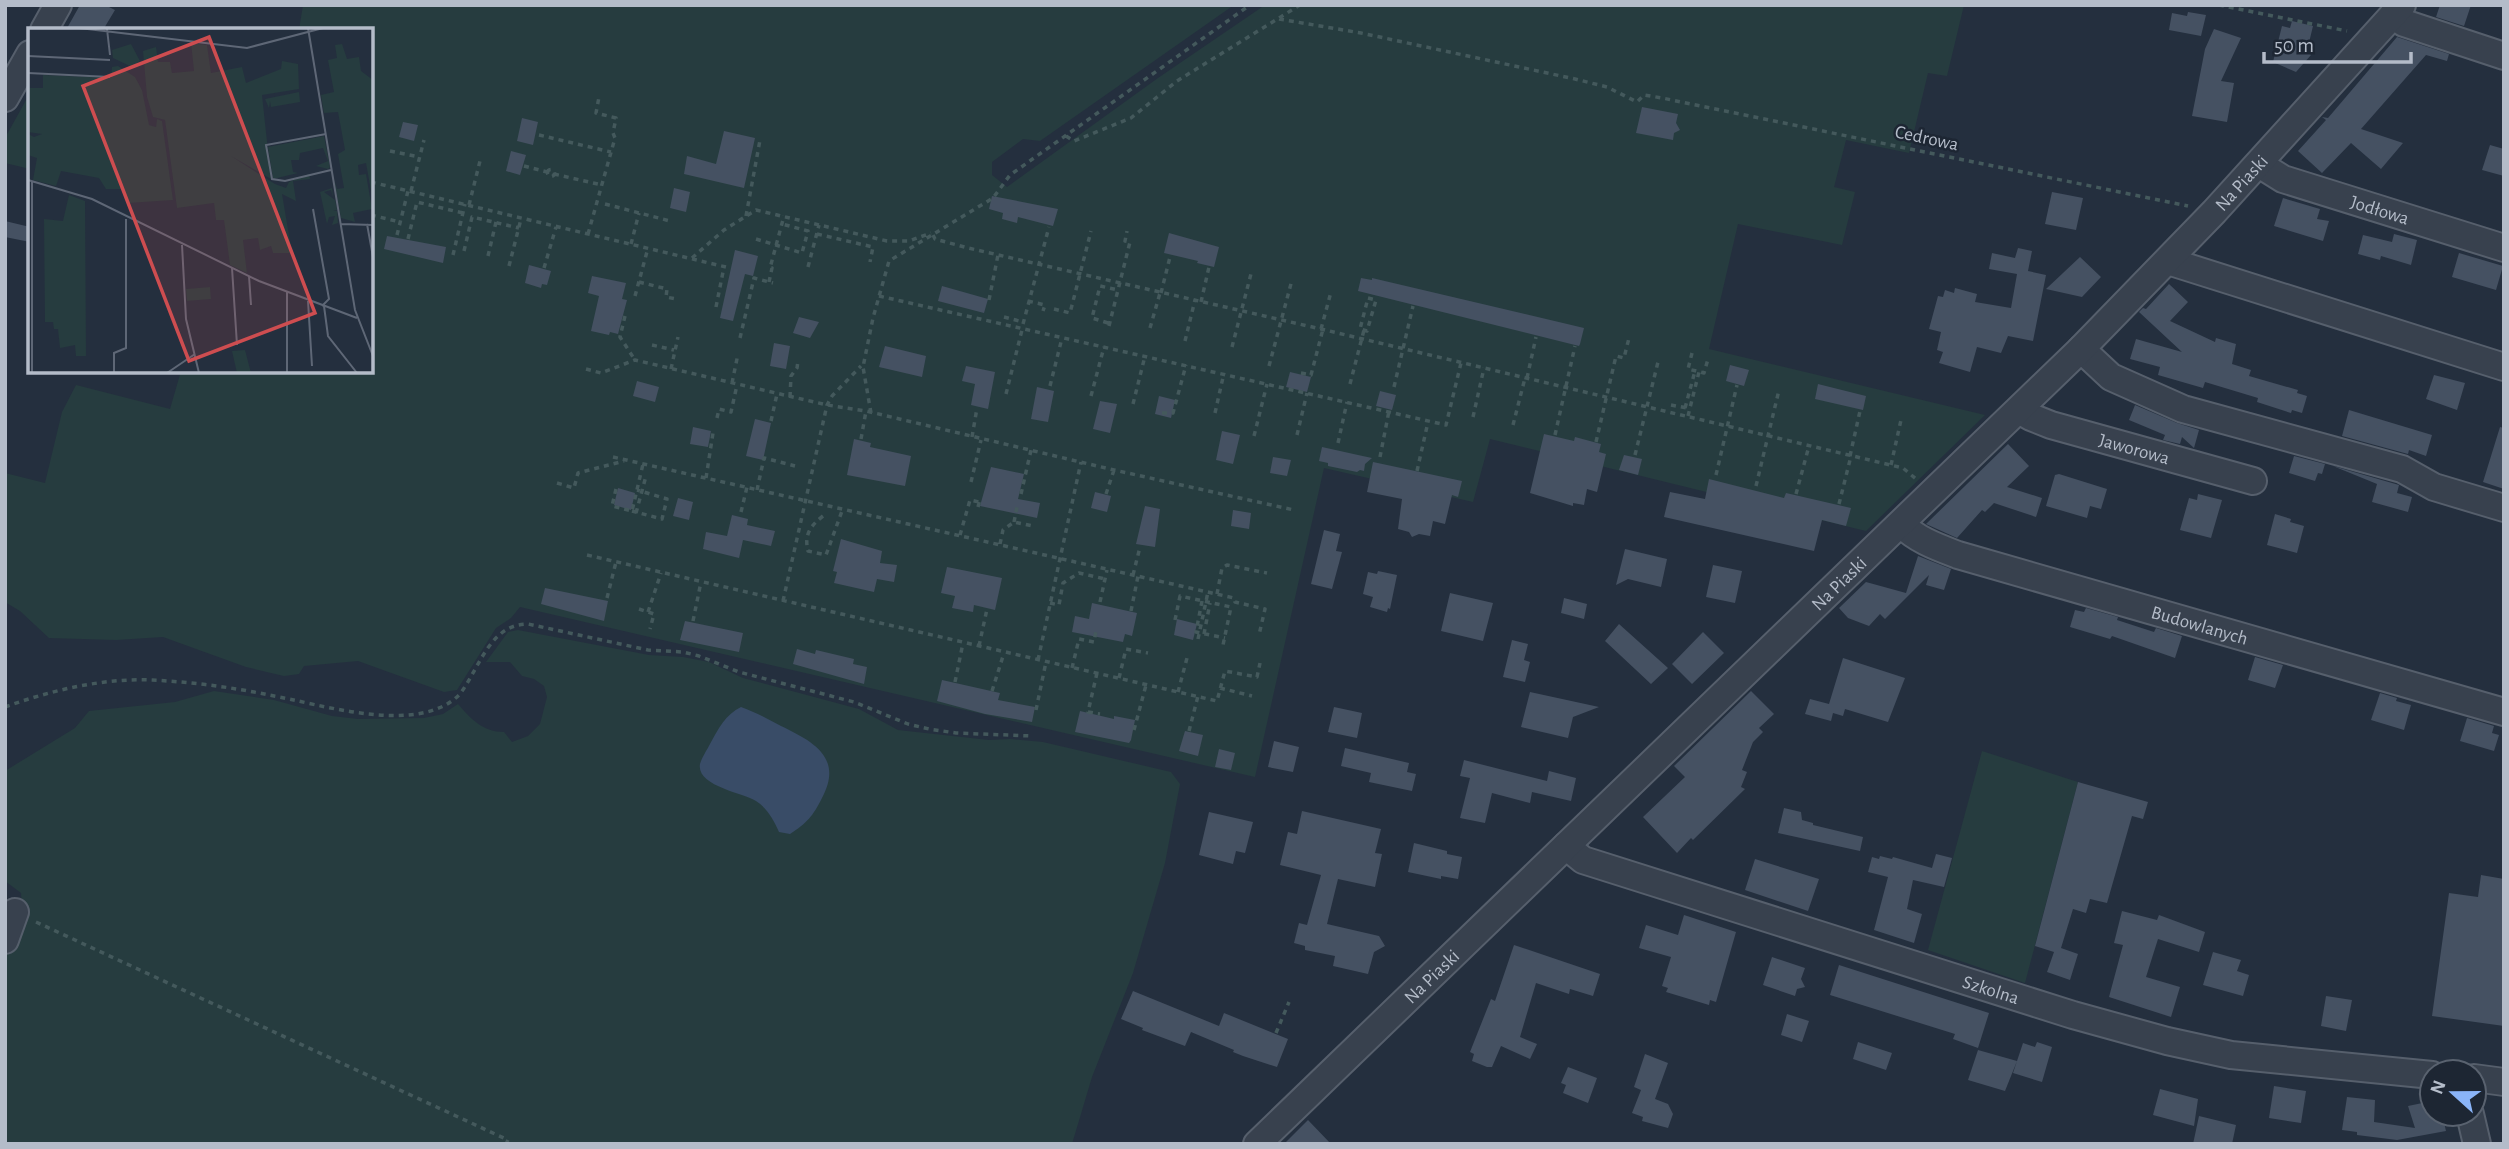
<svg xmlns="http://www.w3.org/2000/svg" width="2509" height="1149" font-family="'Alegreya Sans',sans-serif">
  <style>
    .green { fill: #263c3f }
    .water { fill: #394c67 }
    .building { fill: #455162 }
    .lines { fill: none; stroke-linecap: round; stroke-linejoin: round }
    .minor-casing { stroke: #565f6c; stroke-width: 30 }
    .path { stroke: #44595c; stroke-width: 3.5; stroke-dasharray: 5 5; stroke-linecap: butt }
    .minor { stroke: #38414e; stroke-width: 26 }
    .labels { text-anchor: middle; stroke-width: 5; stroke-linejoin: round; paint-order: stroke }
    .street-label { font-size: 19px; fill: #b4bcc9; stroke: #1d2633 }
    .inset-road { fill: none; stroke: #5e6776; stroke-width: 2 }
    .view { fill: #ce4d50; fill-opacity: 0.15; stroke: #ce4d50; stroke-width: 3.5 }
    .inset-edge { fill: none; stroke: #b4bcc9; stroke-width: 3.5 }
  </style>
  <rect width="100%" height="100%" fill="#242f3e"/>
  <path class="green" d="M303,5h931l-194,136 -17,-2 -31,23v13l15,12 151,-109 107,-73h699l-17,71 -19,-3 -19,80 -63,-13 -12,47 21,5 -13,53 -104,-21 -29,125 276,66 -119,116 -376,-92 -17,63 -149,-34 -69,309 -735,-170 -9,11 -15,10 -39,62 -13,2 -86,-31 -54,5 -5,8 -15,2 -38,-9 -83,-30 -47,3 -67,-2 -29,-27 -15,-9v-129l40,10 17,-71 14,-27 94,24 11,-38h190v-341h-72z
    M30,93v76l-25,-6v-25z
    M518,630l131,25 34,2 26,5 34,16 116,31 39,21 91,10 21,-1 33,3 128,30 9,12 -15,79 -32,110 -41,104 -20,67h-1067v-187l14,-31 3,-19 -1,-14 -16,-12v-110l70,-43 14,-17 86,-9 39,-11 60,9 58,16 26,3 66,-1 19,-4 15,-10c13,15 25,28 46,28l8,10 16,-6 12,-12 7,-27 -3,-11 -10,-7 -12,-3 -12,-14h-24l22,-30z
    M1982,751l96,31 -53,201 -97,-33z"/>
  <path class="water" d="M741,707c14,5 27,12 40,19 31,15 63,31 41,72 -9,18 -15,25 -32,36l-11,-2c-5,-12 -12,-24 -23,-31 -13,-8 -60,-15 -56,-37 2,-7 7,-14 10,-20 8,-15 16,-30 31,-37z"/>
  <path class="building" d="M80,5h25l10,5 -12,20h-37z
    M2440,5h31l-7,21 -28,-9z
    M2188,12l18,3 -5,21 -32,-6 3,-17 15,3z
    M2292,21l21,5 -6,25 4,4 -15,17 -23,-10 9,-36 8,2z
    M2214,29l27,9 -20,43 13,2 -7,39 -35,-6 13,-67z
    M2397,37l52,17 -2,7 -21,-6 -65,74 42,14 -22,26 -30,-26 -29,30 -24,-22 28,-31 -4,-3 6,1z
    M1642,107l36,7 -2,9 4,7 -6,3 -1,7 -37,-7z
    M522,118l16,4 -5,23 -16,-4z
    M403,122l15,3 -4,16 -15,-4z
    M724,131l31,7 -11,50 -60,-14 3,-18 29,8z
    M2490,145l14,4v27l-22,-6z
    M511,151l15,4 -6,20 -14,-4z
    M674,188l16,4 -4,20 -16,-4z
    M2052,192l31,6 -7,32 -31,-6z
    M992,196l66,13 -5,17 -35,-9 -1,6 -15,-4 1,-6 -14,-4z
    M2283,198l37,11 -3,10 12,2 -6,20 -49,-15z
    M5,221l25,6v15l-25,-5z
    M1169,233l50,14 -5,20 -17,-4 1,-2 -34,-8z
    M2394,234l23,6 -6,25 -30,-9 -1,4 -22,-6 5,-19 29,7z
    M387,236l59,11 -3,16 -59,-14z
    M2018,248l14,3 -4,20 18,4 -13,66 -25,-5 -7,17 -24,-6 -7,25 -31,-9 4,-11 -6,-2 4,-18 -12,-3 9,-33 5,1 2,-7 9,3 1,-5 22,6 -2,8 36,6 6,-34 -28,-5 3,-16 23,5z
    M735,250l23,6 -5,20 -8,-2 -12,47 -13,-3z
    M2459,253l44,13 -7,24 -44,-13z
    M2080,257l21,20 -19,20 -36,-8z
    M529,265l22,6 -4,14 -5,-1 -1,4 -16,-5z
    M592,276l34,7 -4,16 5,1 -9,34 -8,-2 -1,3 -18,-4 8,-35 -11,-3z
    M1361,278l11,2v-2l212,50 -4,16 -1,2 -221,-55z
    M2169,284l19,18 -18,19 45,21 1,-4 20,6 -4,20 19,6 -2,6 49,14 -1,3 10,3 -5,17 -10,-3 -1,3 -34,-11 1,-4 -53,-16 -2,6 -45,-13 2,-8 -30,-8 6,-20 46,13 -43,-40 4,-4 3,1z
    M942,286l46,13 -4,14 -46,-12z
    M799,317l20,5 -9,16 -17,-5z
    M774,343l16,3 -4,23 -16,-3z
    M885,346l41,10 -4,21 -43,-10z
    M1730,365l19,5 -5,16 -18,-5z
    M966,366l29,6 -7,37 -17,-4 4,-21 -13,-3z
    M1290,372l21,5 -4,15 -21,-5z
    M2434,375l31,8 -8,27 -31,-11z
    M637,381l22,6 -4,15 -22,-6z
    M1818,384l48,12 -3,14 -48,-11z
    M1037,387l17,4 -6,31 -17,-3z
    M1380,391l16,4 -4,15 -16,-4z
    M1159,396l16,4 -4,18 -16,-4z
    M1100,401l17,3 -7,29 -17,-4z
    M2135,405l42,18 22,7 -5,18 -12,-11 -2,7 -17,-4 2,-5 -36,-15z
    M2349,410l83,25 -6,21 -17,-6 -1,4 -66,-18z
    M755,419l16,4 -8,37 -17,-4z
    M693,427l18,4 -3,16 -18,-3z
    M2500,427l4,1v61l-21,-7z
    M1222,431l18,4 -7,29 -17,-4z
    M1544,434l30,7 1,-4 26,7 -2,8 7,2 -9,38 -10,-3 -3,16 -11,-2v3l-43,-13z
    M854,439l17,4 -1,4 41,9 -6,30 -58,-11z
    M2008,444l21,22 -22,21 35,11 -6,19 -42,-14 -9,9 -3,-2 -25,28 -31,-14z
    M1322,447l36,8 14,3 -7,6 -1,7 -4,-1 -3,2 -29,-6v-3l-9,-2z
    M1624,455l18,4 -4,16 -19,-5z
    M2294,456l31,8 -3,10 -4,-1 -3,8 -26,-8z
    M1273,457l18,3 -4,16 -17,-3z
    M1373,462l89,19 -4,16 -6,-2 -7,29 -12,-3 -3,15 -11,-2 -7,3 -3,-5 -11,-3 4,-30 -35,-7z
    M2333,466l66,19 -2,8 15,4 -4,15 -36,-10 5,-18z
    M991,467l33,7 -6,25 22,4 -3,15 -57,-12z
    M2059,474l48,15 -6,20 -11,-3 -3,12 -41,-12 9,-31z
    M1709,479l75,19 2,-5 65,15 -5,18 -24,-6 -8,31 -150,-34 6,-25 35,7z
    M618,488l17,5 -4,17 -17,-5z
    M1095,492l16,4 -4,16 -16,-4z
    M2198,494l24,6 -11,38 -31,-8 9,-32 8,2z
    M678,498l15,4 -4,18 -16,-4z
    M1145,506l15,3 -5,38 -19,-3z
    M1233,510l18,3 -2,16 -18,-3z
    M2275,514l16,5 -1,3 14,4 -7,27 -30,-8z
    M732,515l16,4 -1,6 28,6 -4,15 -28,-6 -4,18 -36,-9 3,-17 21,4z
    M1324,530l16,4 -4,17 6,1 -10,37 -21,-5z
    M841,539l41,12 -2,12 17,2 -3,17 -17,-3 -3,13 -40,-9 3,-11 -4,-1z
    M1625,549l42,10 -6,28 -33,-8 -12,6z
    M1918,556l33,13 -7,21 -18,-5 3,-10 -44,44 -5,-5 -11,12 -21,-8 -9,-10 27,-26 40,11z
    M1713,565l29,6 -7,32 -29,-6z
    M947,567l55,11 -7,32 -21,-5 -1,7 -21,-4 3,-12 -14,-3z
    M1378,571l19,4 -7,34 -2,-1 -1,4 -17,-5 3,-10 -10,-3 5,-22 9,2z
    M545,588l63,13 -4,20 -63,-17z
    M1450,593l43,10 -10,38 -42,-10z
    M1564,598l23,6 -3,15 -23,-6z
    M1092,603l45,10 -5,23 -7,-2 -2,8 -51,-10 3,-16 14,3z
    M2086,608l32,9 -1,3 37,12 2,-4 26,8 -7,22 -63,-22 -2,3 -40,-12 5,-17 9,2z
    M1177,619l20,5 -4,16 -19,-5z
    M685,621l58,12 -4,19 -59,-12z
    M1619,624l49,44 -17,16 -46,-43z
    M1703,632l21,21 -32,31 -20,-20z
    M1512,640l16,4 -4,16 6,2 -5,20 -22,-5z
    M797,649l18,5 1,-4 38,9 -1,5 14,3 -3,17 -71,-20z
    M2255,657l28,8 -8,23 -27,-8z
    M1843,658l62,20 -17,44 -43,-13 -2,7 -10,-3 -2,8 -26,-7 5,-15 19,5z
    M942,680l58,13 -2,7 37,7 -3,15 -47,-8 -48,-13z
    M1751,691l23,23 -15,14 4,4 -10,10 -11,28 5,2 -6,15 4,2 -52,51 -2,-2 -14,15 -34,-36 42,-40 -11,-11z
    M1530,692l69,15 -26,10 -5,21 -47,-11z
    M2380,693l17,5 -1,3 15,4 -7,25 -33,-10z
    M1334,707l28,6 -5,25 -29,-6z
    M1080,711l34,8v-3l21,4 -4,20 -2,3 -54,-11z
    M2467,718l27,8 -2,7 7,2 -5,16 -34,-10z
    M1185,731l18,4 -5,21 -19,-5z
    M1274,741l25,6 -6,25 -25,-5z
    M1345,748l64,15 -2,9 9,2 -4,17 -43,-9 2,-9 -30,-7z
    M1219,749l16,4 -4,17 -16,-3z
    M1464,760l83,21 2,-10 27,7 -5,23 -39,-9 -2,11 -38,-10 -7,30 -25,-5 10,-40 -10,-2z
    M2078,782l70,20 -5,17 -11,-3 -25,87 -17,-4 -4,14 -13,-4 -12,39 17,6 -8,26 -23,-8 7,-20 -19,-6z
    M1784,808l17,4 1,8 11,3v2l50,12 -3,14 -82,-18z
    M1302,811l79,18 -6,24 7,1 -7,33 -37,-8 -11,45 52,12 6,10 -11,6 -6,22 -35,-8 2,-10 -30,-6v-4l-11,-3 5,-20 8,2 14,-50 -41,-10 8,-33 9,2z
    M1209,812l44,10 -8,31 -9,-2 -3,13 -34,-9z
    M1414,843l33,8v3l15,3 -4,22 -17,-3v3l-33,-7z
    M1936,854l16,4 -8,29 -31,-7 -6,29 15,5 -8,29 -40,-13 14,-53 -20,-5 4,-15 7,2 1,-3 12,3 1,-2 39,11z
    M1755,859l64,20 -11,32 -63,-21z
    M2481,875l23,4v147l-72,-10 17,-123 29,4z
    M2122,911l35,9 2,-5 46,17 -6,20 -41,-13 -12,38 34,10 -9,30 -62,-20 14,-52 -9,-2z
    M1684,915l52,17 -20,70 -6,-2 -1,5 -43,-13 2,-4 -6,-2 9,-29 -32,-9 7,-23 32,10z
    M1514,945l86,29 -7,22 -23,-7 -1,5 -33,-11 -16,54 17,7 -7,15 -29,-13 -9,21h-5l-15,-6 2,-7 -4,-2 21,-53 4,2z
    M2213,952l28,8 -4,11 12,4 -6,21 -40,-11z
    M1772,957l33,11 -4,11 4,8 -8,2 -2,7 -32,-11z
    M1839,965l150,48 -11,35 -25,-9 2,-5 -125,-39z
    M1133,991l86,35 5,-13 64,26 -11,28 -34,-11 -10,-4 1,-2 -43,-18 -6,14 -43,-16 1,-2 -22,-9z
    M2326,996l26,4 -6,31 -25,-5z
    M1787,1014l22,7 -7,21 -21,-7z
    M1858,1042l34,11 -6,17 -33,-11z
    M2037,1042l15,5 -10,35 -29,-9 10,-30 12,4z
    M1978,1050l39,11 -12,30 -37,-11z
    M1645,1054l23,9 -13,36 13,5 5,10 -5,14 -26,-7 1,-4 -11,-4 9,-23 -7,-3z
    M1568,1067l29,11 -9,25 -25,-10 3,-8 -5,-2z
    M2274,1086l32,5 -5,32 -32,-5z
    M2160,1089l38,10 -4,27 -41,-11z
    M2347,1097l28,3 -1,22 41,6 -7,-22 24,-5v13h10l4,17 -49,9 -40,-5v-3l-15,-2z
    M2199,1116l37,9 -4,19h-39z
    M1308,1120l23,24h-47z"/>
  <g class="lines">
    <defs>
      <g id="minor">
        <path d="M2393,15l11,8 100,33"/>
        <path d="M44,30l14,-25"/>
        <path d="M5,98l25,-44"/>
        <path id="s1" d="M2259,164l24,15 221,69"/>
        <path d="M2168,261l336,106"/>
        <path d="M2081,349l30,28 72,32 219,60 32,18 70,21"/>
        <path id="s2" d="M2019,410l12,7 20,8 202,56"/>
        <path id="s3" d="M1901,524c16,16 36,23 57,31l546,157"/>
        <path id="s4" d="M1566,846l17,14 490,155 94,26 64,14 201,20"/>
        <path d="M5,940l10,-28"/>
        <path d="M2474,1078l30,4"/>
        <path d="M2470,1114l7,30"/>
        <path id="s5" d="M1257,1144l824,-795 133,-137 188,-207"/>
      </g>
    </defs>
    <use href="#minor" class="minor-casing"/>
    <path class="path" d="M1942,5h3
      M2219,5l128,26
      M1279,19l82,14 214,46 32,8 30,15 7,-7 18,3 526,108
      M539,135l72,17
      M1066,136l8,5 57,-23 46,-37 123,-76
      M390,151l29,6
      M524,166l23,6
      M547.5 173a3.5 3.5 0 1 1 7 0a3.5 3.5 0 1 1-7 0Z
      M554,174l48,11
      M371,182l359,86
      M411,191l13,-51
      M605,204l65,17
      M469,205l11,-44
      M371,215l29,7
      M746,216l14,-76
      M588,234l27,-96 -2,-5 3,-15 -20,-5 3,-16
      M817,234l56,13 -3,15
      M397,235l11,-44
      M933,235l2,4 33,9 353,81 582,139 13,11
      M408,239l9,-37 46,11
      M756,239l46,14 6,-22 -26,-7
      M631,244l8,-31
      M464,251l8,-34 47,11
      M453,255l12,-51
      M488,256l8,-34
      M692,258l32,-28 32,-20 131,31h22l22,-8
      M509,266l12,-47
      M808,267l11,-42
      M544,268l12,-41
      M639,282l28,7 -1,8 10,2
      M769,282l3,-14h-2l14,-52
      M1161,293l9,-36
      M635,296l13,-48
      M879,296l567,129 15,-62
      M1368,298l8,2 -9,31 -7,-2z
      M989,300l9,-45
      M1028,301l17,4 -2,6
      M1201,302l8,-35
      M716,307l8,-40
      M1054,309l16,4 21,-82
      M625,316l-5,21 15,23
      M1004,317l19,5
      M1108,323l-16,-5 8,-32 18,4
      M1023,324l26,-97
      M1109,326l21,-84 -5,-1 2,-10
      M1150,328l10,-35
      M1321,329l10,-37
      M740,338l14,-60 19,5
      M1185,341l10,-41
      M652,345l22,5
      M1232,347l20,-77
      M1692,353l-4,16 16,4 4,-14
      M1269,366l23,-86
      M586,369l15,4 34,-13 192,45 39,6 248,59 180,40
      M671,369l7,-32
      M1301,373l10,2 12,-46
      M1527,378l9,-41
      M732,383l6,-29
      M1350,384l14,-54
      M1050,386l12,-48
      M1394,387l19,-81
      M1006,394l16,-64
      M1091,396l13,-49
      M790,397l1,-21 6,-8 1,-7
      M1133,404l12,-48
      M1671,405l16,3
      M1685,408l10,-37
      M871,413l-8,-46 10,-49 16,-57 104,-63 17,-23 240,-170
      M1162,413h11l13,-48
      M1215,413l9,-40
      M1688,416l11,-44
      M1473,417l11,-49
      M717,418l2,-9 12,3 6,-27
      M771,421l6,-27
      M1513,425l12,-47
      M1297,435l10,-42
      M1555,435l20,-89
      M1254,436l13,-52
      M972,437l5,-29
      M861,439l5,-28
      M1596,442l20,-86 8,2 5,-20
      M1338,443l9,-41
      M1635,455l23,-93
      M1850,456l10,-45
      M613,457l621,141 1,4 30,7 -6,26
      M1380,457l9,-46
      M1891,465l10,-45
      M1417,471l11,-49
      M1716,475l21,-90
      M706,478l7,-45
      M971,482l10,-42
      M557,483l17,5 4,-15 46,-12
      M1756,486l23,-96
      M616,489l-4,17 20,5 11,-47
      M757,490l7,-32 31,8
      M1021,494l10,-44
      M1106,494l8,-24
      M1796,494l13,-48
      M1839,504l12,-48
      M978,507l2,-8
      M632,511l30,8 5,-20 -30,-9
      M741,512l6,-25
      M636,513l10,-37
      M823,516c-13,10 -19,19 -15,35l18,4 16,-44
      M1014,522l3,-15
      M960,535l10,-35 9,2
      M1000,544l3,-14 11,-8 19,4
      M587,555l630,146 8,-30 32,6 3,-14
      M1133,575l7,-28
      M1217,594l5,-26 5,-3 40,8
      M607,598l9,-36
      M783,601l44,-196 5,-9 29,-30
      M1202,601l-6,31 29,6
      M1100,602l7,-32
      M1050,603l9,2 4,-22 16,-10 26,6
      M639,609l15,5 -4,15
      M1131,611l7,-35
      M648,612l13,-39
      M1175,620l5,-24 51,11 -8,38
      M693,621l8,-39
      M1204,634l6,-31
      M1198,639l10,-47
      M979,646l8,-37
      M1038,660l43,-198
      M1072,668l7,-29 15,3 2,-11
      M1097,673l-9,39 12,2
      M1119,678l7,-29 22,4
      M955,682l8,-39
      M1220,688l32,8
      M992,691l12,-38
      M1178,692l9,-34
      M5,707c47,-17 98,-29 147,-27 39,2 79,7 117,15 52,9 149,42 191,-1 20,-27 30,-70 68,-70l120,26 35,2 16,4 40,16 115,30 54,22 21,5 27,4 76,3
      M1036,710l10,-48
      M1134,730l12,-45
      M1189,731l9,-35
      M36,922l472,218 -2,4
      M1276,1033l13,-31"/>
    <use href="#minor" class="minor"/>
  </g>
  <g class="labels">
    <g class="street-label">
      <text transform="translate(1927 137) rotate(12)" y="7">Cedrowa</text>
      <text dy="7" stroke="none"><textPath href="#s5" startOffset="1376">Na Piaski</textPath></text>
      <text dy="7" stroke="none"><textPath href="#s1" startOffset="130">Jodłowa</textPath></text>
      <text dy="7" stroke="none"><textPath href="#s2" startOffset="122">Jaworowa</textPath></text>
      <text dy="7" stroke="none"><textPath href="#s5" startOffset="808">Na Piaski</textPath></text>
      <text dy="7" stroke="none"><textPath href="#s3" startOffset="317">Budowlanych</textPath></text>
      <text dy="7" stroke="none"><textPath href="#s5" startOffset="242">Na Piaski</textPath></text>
      <text dy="7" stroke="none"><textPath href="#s4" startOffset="450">Szkolna</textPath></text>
    </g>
  </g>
  <g transform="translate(28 28)">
    <rect width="345" height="345" fill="#242f3e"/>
    <path d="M163,15l16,2 4,28 31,-6 4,16 35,-14 1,-8 16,3 1,25 -37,6 9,84 -40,-23 44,28 11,4 3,-6 20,-8 1,5 -17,2 3,20 -14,-7 10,59h-19l-2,-7 -11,4 -2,-12 -15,2 4,33 -17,-8 -6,-45h-8l-2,-17 -37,5 -12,-88 -12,-3 -6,-20 -4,-46 13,-4 2,15h12l2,11 22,-2zM103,16l9,17 -8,6 -19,-9 -1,-8zM314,16l5,15 12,-2 2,14 12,9v122l-7,-39 -8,2 1,10 7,-1 6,35 -19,4 2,9 -14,-4 -7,-39 3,10 7,-1 -6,-34 7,-4 -7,-38 -14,1 -3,-18 13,-3 -6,-32 9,-2 -2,-13zM90,38l17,11 7,13 7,35 7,2 1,-8 5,2 11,79 -45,3 -6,-14h-16l-7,-11 -38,-7 -5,15 -23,-6 4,-22 -9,-3v-21l6,3 8,-3 -14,-2v-44h15v-13l68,3 1,-11zM271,64l1,10 -29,5 -1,-6 -1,7 -4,-9zM296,108l6,31 -2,2 -12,-3 12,-5 -5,-13 -23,5 -1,7h-8l2,12 5,1 -25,6 -5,-32zM304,160l1,10 -2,-8 -7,2 11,8 2,10 -4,1h4l1,12 -6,2 3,-9 -6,1 -2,7 -7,-32zM41,167l16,6 1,155h-10l-1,-11 -15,3 -2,-19h-4l-1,-7h-8l-1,-103 19,2zM182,259l1,12 -24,2 -1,-12zM217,322l6,23h-14l-5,-22z" fill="#263c3f"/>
    <path class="inset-road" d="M51,0l168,20 76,-20M280,0l47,282 18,46M79,1l3,26M0,28l82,4M0,45l82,4M298,106l-60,11 6,34 13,2 46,-11M0,152l64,19 167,82 98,37M285,181l16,90 -7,7M313,196l32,1M339,196l6,33M154,217l4,74 13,54M204,240l5,77M221,248l2,29M259,264v81M280,273l4,65M296,278l4,30 29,37M4,345v-192M86,345v-20l12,-5v-129M139,345l28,-19"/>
    <path class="view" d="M181,9l106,276 -126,48 -106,-275z"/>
    <rect width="345" height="345" class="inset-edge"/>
  </g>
  <rect width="2509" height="1149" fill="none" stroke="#b4bcc9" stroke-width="14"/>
  <g transform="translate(2453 1093) rotate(291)"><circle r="33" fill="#1d2633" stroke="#59626f" stroke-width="2"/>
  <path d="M0-5L12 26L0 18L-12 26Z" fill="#8ab4f8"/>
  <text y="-10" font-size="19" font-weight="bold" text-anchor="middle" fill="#b4bcc9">N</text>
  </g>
  <path d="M2264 52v10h147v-10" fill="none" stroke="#b4bcc9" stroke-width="3.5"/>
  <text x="2274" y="52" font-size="21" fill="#b4bcc9" stroke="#1d2633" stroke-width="5" paint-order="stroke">50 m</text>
</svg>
